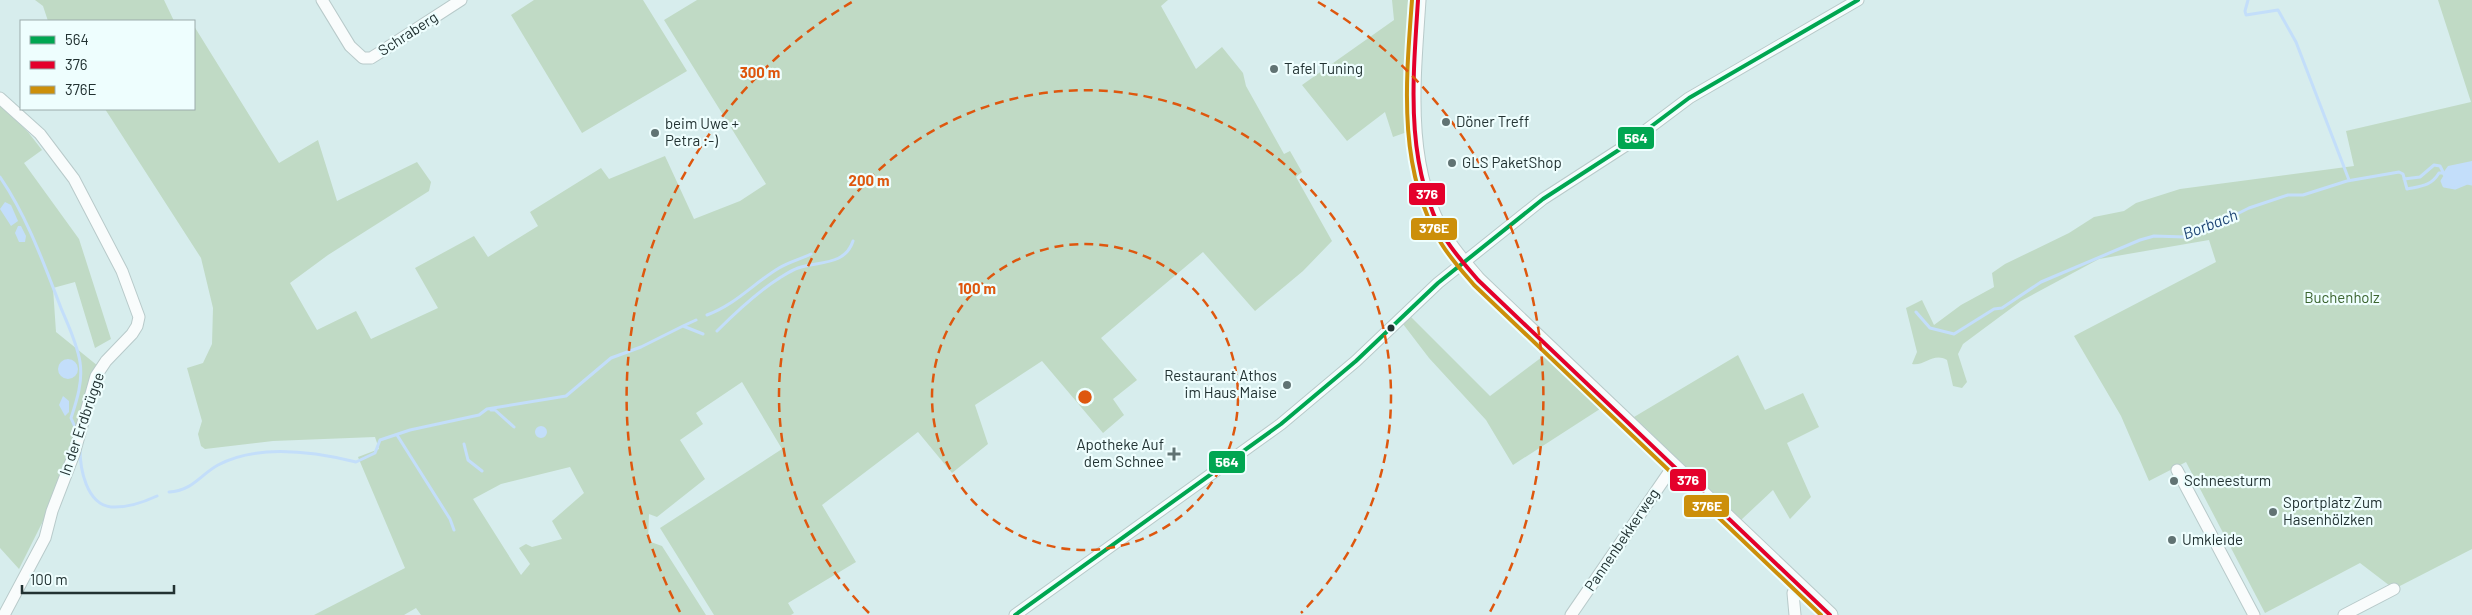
<svg xmlns="http://www.w3.org/2000/svg" width="2472" height="615" font-family="Barlow,sans-serif">
  <style>
    .green { fill: #c0dac5; fill-rule: evenodd }
    .water { fill: #c3defa }
    .lines { fill: none; stroke-linecap: round; stroke-linejoin: round }
    .stream { stroke: #c3defa; stroke-width: 3 }
    .street-casing { stroke: #b8caca; stroke-width: 13 }
    .secondary-casing { stroke: #b8caca; stroke-width: 17 }
    .street { stroke: #f9fcfc; stroke-width: 11 }
    .secondary { stroke: #f9fcfc; stroke-width: 15 }
    .bus-1-casing { stroke: #eefefe; stroke-width: 8 }
    .bus-2-casing { stroke: #eefefe; stroke-width: 8 }
    .bus-3-casing { stroke: #eefefe; stroke-width: 8 }
    .bus-1 { stroke: #00a651; stroke-width: 4 }
    .bus-2 { stroke: #e4002b; stroke-width: 4 }
    .bus-3 { stroke: #cc8f0a; stroke-width: 4 }
    .ring { fill: none; stroke: #de570e; stroke-width: 2.5; stroke-dasharray: 9 6 }
    .poi-dot { fill: #617373; stroke: #eefefe; stroke-width: 2 }
    .bus-dot { fill: #223232; stroke: #eefefe; stroke-width: 2 }
    .labels { text-anchor: middle; stroke-width: 4.5; stroke-linejoin: round; paint-order: stroke }
    .street-label { font-size: 15px; fill: #223232; stroke: #eefefe }
    .poi-label { font-size: 15px; fill: #223232; stroke: #eefefe; text-anchor: start }
    .park-label { font-size: 15px; fill: #3b642f; stroke: #eefefe }
    .water-label { font-size: 16px; font-style: italic; fill: #1c4474; stroke: #eefefe }
    .centre { fill: #de570e; stroke: #eefefe; stroke-width: 2.5 }
    .ring-label { font-size: 15px; text-anchor: middle; font-weight: bold; fill: #de570e; stroke: #eefefe; stroke-width: 4.5; stroke-linejoin: round; paint-order: stroke }
    .line-badge { stroke: #eefefe; stroke-width: 2 }
    .badge-label { font-size: 14px; text-anchor: middle; font-weight: bold; fill: #fff }
  </style>
  <rect width="100%" height="100%" fill="#d7eded"/>
  <path class="green" d="M35,0h129l10,21h-126l-5,-15z
    M534,0h109l44,71 -105,62 -71,-118z
    M697,0h471l-7,6 35,63 26,-22 21,26 3,13 38,68 6,-3 12,21 -6,5 36,64 -29,30 -48,40 -52,-59 -102,86 36,42 -24,19 11,16 -21,18 -61,-72 -67,44 13,39 -36,29 -34,-41 -96,73 34,57 -68,41 6,10 -3,2h-77l-54,-87 122,-79 -40,-67 -46,31 7,11 -23,16 25,39 -48,38 -8,-3 -1,27 14,5 44,69h-285l-5,-7 -12,7h-90l91,-47 -47,-111 21,-8 -4,-12 -102,4 -68,8 -4,-3 -3,-12 4,-13 -15,-53 16,-5 9,-19 1,-36 -12,-50 -96,-149h89v-83l85,137 39,-23 19,61 80,-39 14,20 -2,9 -101,64 -38,28 27,47 39,-19 15,28 67,-31 -23,-40 59,-32 14,21 50,-31 -8,-14 71,-44 8,11 56,-23 29,63 46,-18 26,-17 -102,-164zM570,467l14,26 -32,28 10,18 -30,8 -6,-3 -7,4 11,16 -9,11 -48,-76 28,-15z
    M1392,0h16l-3,91 2,41 -14,5 -8,-25 -38,29 -45,-56 92,-65z
    M2438,0h34v161l-23,24 6,3 12,-5 5,1v365l-78,40 -34,-26 -95,50 -79,-151 -37,19 -28,-65 -47,-80 142,-74 -7,-22 -110,19 -78,42 -58,43 -5,10 9,28 -5,6 -9,-2 -6,-26c-14,-8 -21,6 -35,4l5,-12 -11,-44 16,-8 12,25 27,-20 33,-18 -2,-14 13,-9 64,-31 25,-16 30,-6 12,-8 44,-14 174,-23 -8,-35 125,-29z
    M0,105l28,27 14,18 -18,13 55,76 32,100 -16,9 -20,-66 -22,6 3,44 42,34 -45,135 -34,68 -19,-21z
    M1411,317l79,79 56,-42 57,53 -90,58 -27,-45 -57,-62 -26,-34z
    M1738,355l27,55 38,-17 16,34 -32,16 24,54 -21,22 -17,-29 -32,30 -107,-103z"/>
  <path class="water" d="M2472,161v23l-5,-1 -12,5 -11,-2 -2,-5 3,-5 -2,-3 5,-7z
    M5,202l6,3 7,16 -7,5 -11,-17z
    M18,226h3l5,10 -1,6h-6l-4,-9z
    M58 369a10 10 0 1 1 20 0a10 10 0 1 1-20 0Z
    M63,396l6,5v11l-4,4 -6,-11z
    M535 432a6 6 0 1 1 12 0a6 6 0 1 1-12 0Z"/>
  <g class="lines">
    <path class="stream" d="M2248,0l-3,11 1,4 32,-5 18,32 53,138
      M0,177c27,39 44,87 61,131 7,17 16,35 19,54 3,19 -3,38 -9,56l4,9
      M2404,179l16,-2 14,-12 6,1 3,6
      M1916,312l14,16 24,6 40,-25 8,-1 39,-26 99,-42 14,-4 31,1 14,-4 50,-25 39,-13h15l44,-14 52,-9 4,2 4,15c15,-3 24,-3 32,-16h4l2,3 -3,5 2,5 11,2 12,-5 5,1
      M707,315c28,-10 47,-32 72,-47 10,-6 22,-9 32,-14
      M683,326l13,-6
      M717,331c20,-20 40,-39 64,-54 5,-3 11,-7 17,-9 20,-7 47,-2 55,-27
      M491,410h4l19,17
      M397,435l53,84 4,11
      M464,444l4,16 14,11
      M80,449c0,19 6,55 31,58 15,1 33,-5 46,-11
      M169,492c23,-1 31,-17 49,-27 39,-21 97,-13 138,-3l19,-9 5,-13 30,-10 69,-15 8,-6 79,-13 45,-38 30,-11 42,-21 20,8"/>
    <defs>
      <path id="street" d="M322,0l28,46 13,12h8l8,-5 82,-53
        M0,98l40,36 34,45 48,92 17,46 -2,9 -5,8 -26,27 -10,15 -22,78 -22,57 -7,27 -41,77
        M2177,470l77,145
        M1015,615l266,-191 75,-63 82,-78 105,-84 82,-53 64,-48 169,-98
        M1571,615l103,-150
        M1795,615l-2,-22 6,-8
        M2344,615l50,-26"/>
      <path id="secondary" d="M1418,0c-5,79 -16,167 27,238 9,15 22,29 33,42l352,335"/>
    </defs>
    <use href="#street" class="street-casing"/>
    <use href="#secondary" class="secondary-casing"/>
    <use href="#street" class="street"/>
    <use href="#secondary" class="secondary"/>
    <defs>
      <path id="bus-1" d="M1015,615l266,-191 75,-63 82,-78 105,-84 82,-53 64,-48 169,-98"/>
      <path id="bus-2" d="M1418,0c-5,80 -14,165 27,238 9,15 22,29 33,42l352,335"/>
      <path id="bus-3" d="M1412,0c-6,81 -15,169 29,243 9,15 21,28 33,42l347,330"/>
    </defs>
    <use href="#bus-1" class="bus-1-casing"/>
    <use href="#bus-2" class="bus-2-casing"/>
    <use href="#bus-3" class="bus-3-casing"/>
    <use href="#bus-1" class="bus-1"/>
    <use href="#bus-2" class="bus-2"/>
    <use href="#bus-3" class="bus-3"/>
  </g>
  <g class="ring">
    <circle cx="1085" cy="397" r="153"/>
    <path d="M869 613A306 306 0 1 1 1301 613"/>
    <path d="M680 612A459 459 0 0 1 852 2M1318 2A459 459 0 0 1 1490 612"/>
  </g>
  <g class="poi-dot">
    <circle cx="1274" cy="69" r="5"/>
    <circle cx="1446" cy="122" r="5"/>
    <circle cx="655" cy="133" r="5"/>
    <circle cx="1452" cy="163" r="5"/>
    <circle cx="1287" cy="385" r="5"/>
    <path d="M1171.5 446.5h5v5h5v5h-5v5h-5v-5h-5v-5h5z"/>
    <circle cx="2174" cy="481" r="5"/>
    <circle cx="2273" cy="512" r="5"/>
    <circle cx="2172" cy="540" r="5"/>
  </g>
  <circle class="bus-dot" cx="1391" cy="328" r="4.5"/>
  <g class="labels">
    <g class="street-label">
      <text transform="translate(408 34) rotate(-33)" y="5">Schraberg</text>
      <text transform="translate(82 424) rotate(-71)" y="5">In der Erdbrügge</text>
      <text transform="translate(1622 540) rotate(-56)" y="5">Pannenbekkerweg</text>
    </g>
    <g class="poi-label">
      <text x="1284" y="74">Tafel Tuning</text>
      <text x="1456" y="127">Döner Treff</text>
      <text x="665" y="129">beim Uwe +<tspan x="665" dy="17">Petra :-)</tspan></text>
      <text x="1462" y="168">GLS PaketShop</text>
      <text x="1277" y="381" text-anchor="end">Restaurant Athos<tspan x="1277" dy="17">im Haus Maise</tspan></text>
      <text x="1164" y="450" text-anchor="end">Apotheke Auf<tspan x="1164" dy="17">dem Schnee</tspan></text>
      <text x="2184" y="486">Schneesturm</text>
      <text x="2283" y="508">Sportplatz Zum<tspan x="2283" dy="17">Hasenhölzken</tspan></text>
      <text x="2182" y="545">Umkleide</text>
    </g>
    <g class="park-label">
      <text x="2342" y="303">Buchenholz</text>
    </g>
    <g class="water-label">
      <text transform="translate(2210 224) rotate(-21)" y="6">Borbach</text>
    </g>
  </g>
  <circle cx="1085" cy="397" r="8" class="centre"/>
  <g class="ring-label">
    <text x="760" y="78">300 m</text>
    <text x="869" y="186">200 m</text>
    <text x="977" y="294">100 m</text>
  </g>
  <g class="line-badge">
    <rect x="1617" y="126" width="38" height="24" rx="5" fill="#00a651"/>
    <rect x="1408" y="182" width="38" height="24" rx="5" fill="#e4002b"/>
    <rect x="1410" y="217" width="48" height="24" rx="5" fill="#cc8f0a"/>
    <rect x="1208" y="450" width="38" height="24" rx="5" fill="#00a651"/>
    <rect x="1669" y="468" width="38" height="24" rx="5" fill="#e4002b"/>
    <rect x="1683" y="494" width="47" height="24" rx="5" fill="#cc8f0a"/>
  </g>
  <g class="badge-label">
    <text x="1636" y="143">564</text>
    <text x="1427" y="199">376</text>
    <text x="1434" y="233">376E</text>
    <text x="1227" y="467">564</text>
    <text x="1688" y="485">376</text>
    <text x="1707" y="511">376E</text>
  </g>
  <rect x="20" y="20" width="175" height="90" fill="#eefefe" stroke="#9cacac"/>
  <rect x="30" y="36" width="25" height="8" fill="#00a651" stroke="#9cacac"/>
  <text x="65" y="45" font-size="15" fill="#223232">564</text>
  <rect x="30" y="61" width="25" height="8" fill="#e4002b" stroke="#9cacac"/>
  <text x="65" y="70" font-size="15" fill="#223232">376</text>
  <rect x="30" y="86" width="25" height="8" fill="#cc8f0a" stroke="#9cacac"/>
  <text x="65" y="95" font-size="15" fill="#223232">376E</text>
  <path d="M22 585v8h152v-8" fill="none" stroke="#223232" stroke-width="2.5"/>
  <text x="30" y="585" font-size="15" fill="#223232" stroke="#eefefe" stroke-width="4" paint-order="stroke">100 m</text>
</svg>
